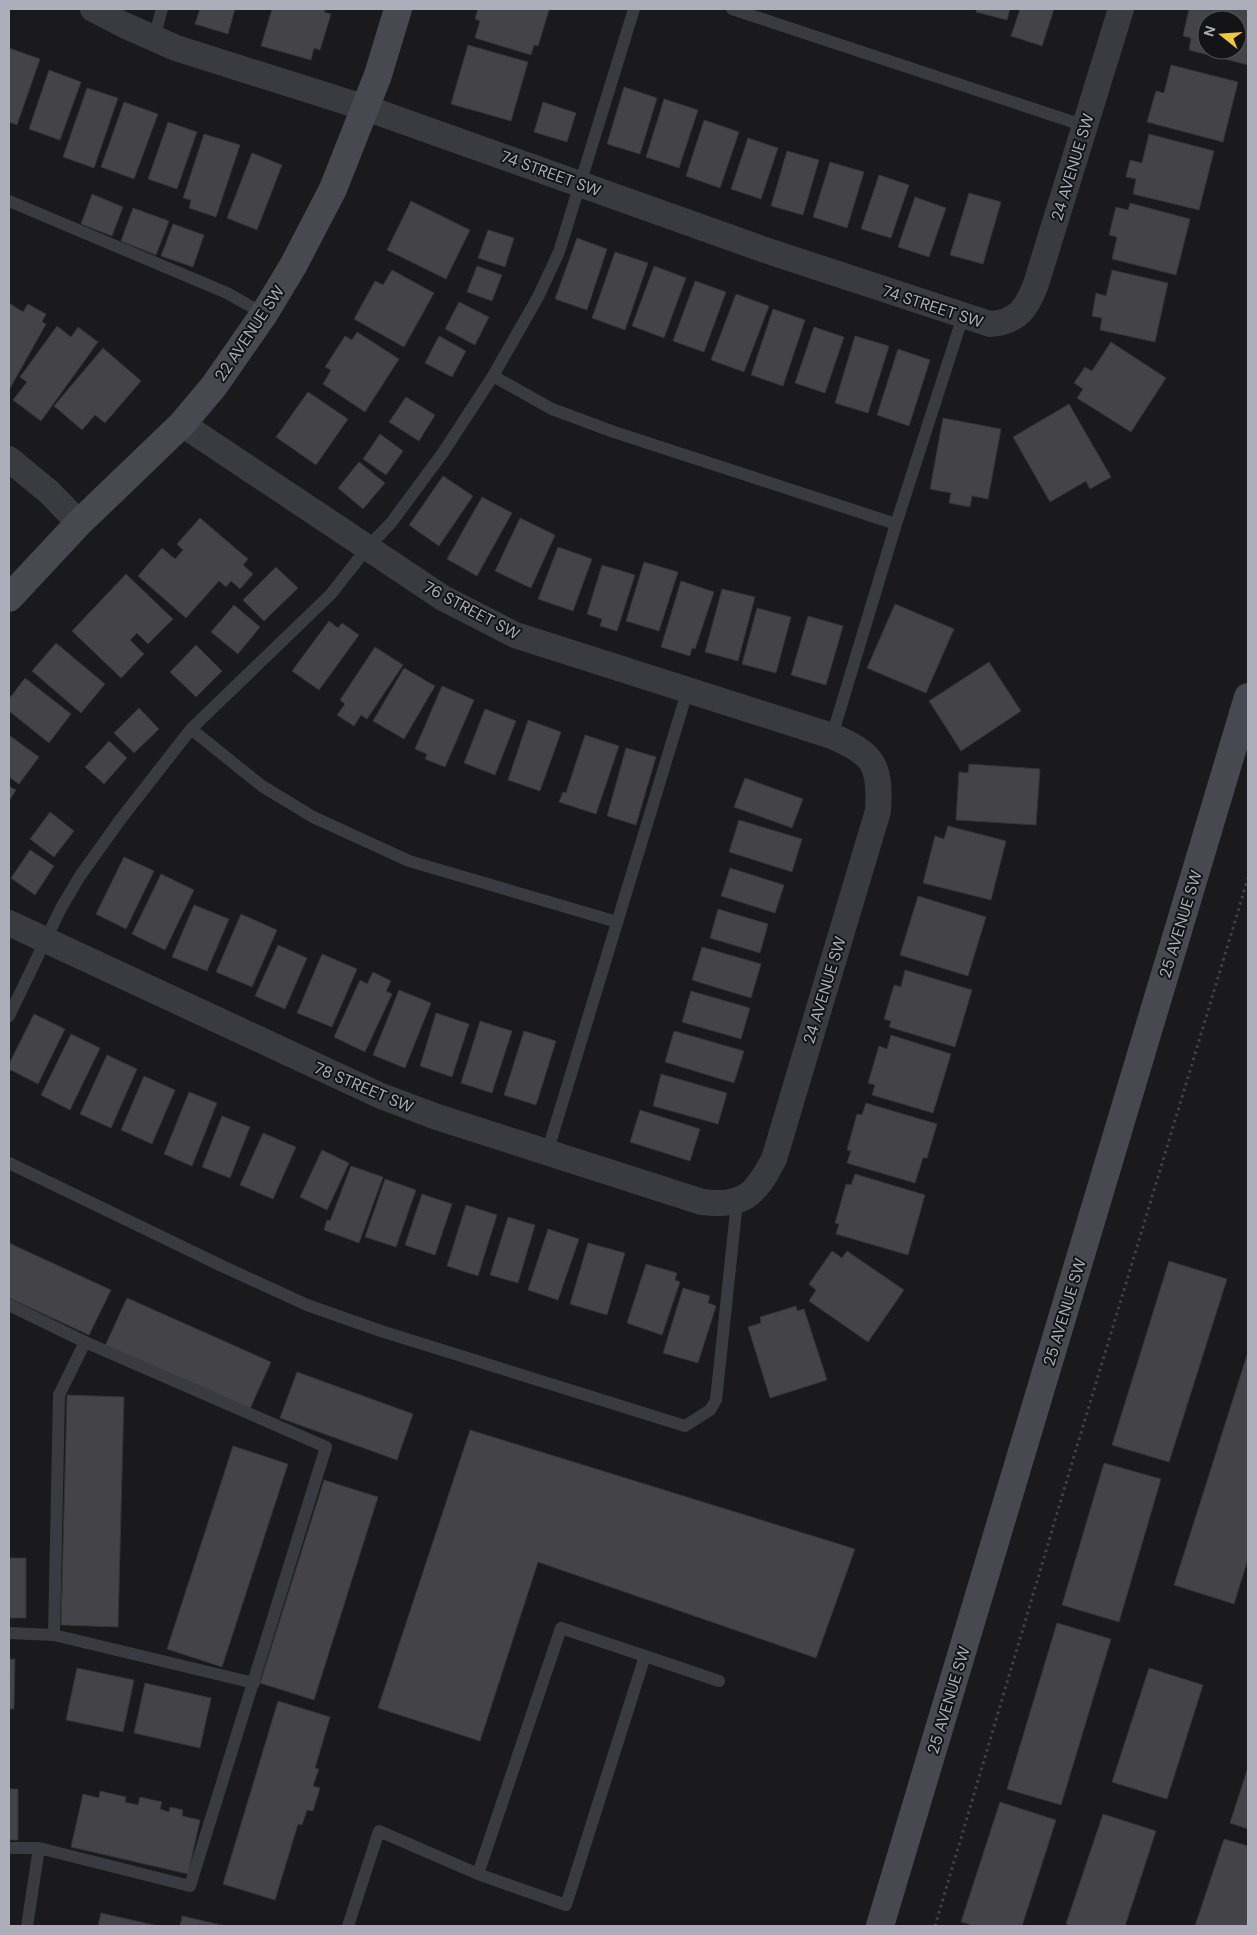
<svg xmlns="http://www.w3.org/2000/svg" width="1257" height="1935" font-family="'DM Sans',sans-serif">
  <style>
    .building { fill: #444448; stroke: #343337; fill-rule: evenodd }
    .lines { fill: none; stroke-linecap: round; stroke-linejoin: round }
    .path { stroke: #404247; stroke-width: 3; stroke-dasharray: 2.5 4; stroke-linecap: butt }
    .lane { stroke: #3a3b40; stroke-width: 12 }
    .street { stroke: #3a3b40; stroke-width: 26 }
    .secondary { stroke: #484950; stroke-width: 28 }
    .labels { text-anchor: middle; stroke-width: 4; stroke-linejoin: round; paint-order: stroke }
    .street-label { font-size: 16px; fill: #acafbb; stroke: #141417 }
  </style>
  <rect width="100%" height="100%" fill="#1a191b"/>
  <path class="building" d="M200,9h35l-7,25 -33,-10z
    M272,9h53l-1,3 7,2 -11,36 -6,-2 -3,12 -50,-14z
    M478,9h67l4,1 -11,36 -4,-1 -3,10 -56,-17 5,-17 -5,-2z
    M977,9h33l-3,11 -31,-8z
    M1020,9h34l-12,37 -31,-10z
    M1189,9h59v56l-59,-15 2,-12 -8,-2zM1207,20h30v30h-30z
    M468,45l60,17 -17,59 -60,-17z
    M9,48l31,11 -23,66 -8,-3z
    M1171,65l67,17 -15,60 -76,-20 9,-31 8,2z
    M49,70l32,12 -21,58 -31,-11z
    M624,87l33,11 -17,56 -33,-10z
    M87,88l31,10 -24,70 -31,-11z
    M664,99l34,11 -19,58 -33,-11z
    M124,102l34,12 -24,65 -33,-12z
    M543,102l33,11 -9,29 -33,-10z
    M704,120l35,12 -19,56 -34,-12z
    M168,122l29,10 -20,57 -29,-10z
    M204,134l36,11 -24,72 -27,-9 2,-8 -8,-2z
    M1149,134l65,17 -15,59 -66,-16 3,-15 -10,-2 4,-17 12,3z
    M748,138l30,10 -17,51 -30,-10z
    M787,151l32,9 -16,55 -32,-9z
    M252,153l30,12 -25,65 -30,-12z
    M830,162l34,10 -17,56 -34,-11z
    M879,175l30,10 -18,53 -30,-9z
    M969,193l32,9 -18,62 -33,-9z
    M92,194l31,13 -11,29 -31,-12z
    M915,197l31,11 -17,49 -31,-10z
    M411,201l59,29 -24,49 -59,-29z
    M1130,203l60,16 -14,56 -64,-16 5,-22 -8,-2 7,-28 12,3z
    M133,208l36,13 -13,34 -35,-14z
    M173,224l31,11 -11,32 -32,-11z
    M488,230l26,8 -9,29 -27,-9z
    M577,238l30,11 -20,61 -32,-11z
    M615,252l33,11 -23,67 -33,-12z
    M477,266l25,9 -10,26 -25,-9z
    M654,266l32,12 -22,60 -32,-12z
    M392,270l42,23 -30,54 -50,-28 21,-38 8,4z
    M1112,270l56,13 -13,59 -55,-12 2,-12 -10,-2 4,-23 10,3z
    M695,281l31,11 -22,60 -31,-11z
    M736,294l33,12 -25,66 -33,-12z
    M459,302l30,15 -14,28 -30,-16z
    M9,303l14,9 5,-8 18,10 -4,8 4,2 -37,66z
    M773,309l32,11 -22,66 -32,-11z
    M57,326l14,11 7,-10 20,15 -57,79 -28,-21 14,-18 -7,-5z
    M814,327l30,10 -19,56 -30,-10z
    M357,332l42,27 -34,53 -42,-28 8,-14 -6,-3 20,-31 7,4z
    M439,336l27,15 -14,26 -27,-14z
    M855,336l34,10 -21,67 -33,-10z
    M1111,342l55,36 -35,54 -54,-34 6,-9 -9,-6 11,-16 7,4z
    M103,348l38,33 -36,42 -10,-8 -13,15 -28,-24z
    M898,349l32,11 -21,66 -32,-11z
    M308,392l40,27 -32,46 -40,-28z
    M406,397l29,18 -16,26 -30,-19z
    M1069,404l42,73 -21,12 -4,-8 -36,21 -37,-65z
    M943,418l58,11 -13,70 -16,-3 -2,11 -21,-4 2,-10 -21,-4z
    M380,434l23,17 -17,24 -23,-16z
    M359,462l26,21 -22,26 -25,-21z
    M443,476l30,20 -34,50 -30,-21z
    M482,497l30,16 -35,63 -30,-17z
    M200,518l48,41 -5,6 10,9 -13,15 -9,-8 -5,6 -7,-6 -33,37 -48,-42 24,-28 13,11 8,-9 -6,-6z
    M520,518l35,17 -24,53 -36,-17z
    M558,547l34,12 -19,52 -35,-12z
    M644,562l34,10 -19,59 -33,-10z
    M602,565l33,10 -18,56 -17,-5 2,-7 -15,-5z
    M276,567l22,21 -34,33 -21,-21z
    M126,574l47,45 -25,25 -11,-11 -7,7 14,14 -23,24 -49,-47z
    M681,581l33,11 -19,57 -3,-1 -2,8 -29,-9z
    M722,589l33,8 -17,64 -33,-9z
    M895,604l59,25 -28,64 -59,-25z
    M234,605l26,22 -22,27 -27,-22z
    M757,608l34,9 -15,56 -34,-9z
    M808,616l35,10 -17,59 -35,-10z
    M329,621l9,7 4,-5 17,12 -40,55 -27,-19z
    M56,643l49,41 -24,29 -49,-42z
    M196,645l26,26 -26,26 -26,-25z
    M375,647l28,18 -36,54 -6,-4 -7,11 -17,-11 8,-11 -5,-4z
    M989,662l32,49 -60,40 -32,-50z
    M404,668l31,18 -31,53 -31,-18z
    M25,678l46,36 -22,29 -40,-32v-12z
    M442,686l32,14 -29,67 -20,-8 2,-5 -12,-5z
    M139,708l20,21 -25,24 -20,-20z
    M485,709l31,12 -21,54 -31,-12z
    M528,720l33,12 -21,59 -32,-11z
    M9,735l30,22 -20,27 -10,-7z
    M585,735l34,11 -23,68 -37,-12 4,-10 3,1z
    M109,741l18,17 -23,26 -19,-17z
    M626,748l30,9 -20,68 -29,-9z
    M969,764l71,5 -4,56 -80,-5 3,-48 9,1z
    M745,778l58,21 -11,29 -58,-21z
    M9,786l7,4 -7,11z
    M50,812l24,19 -20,26 -24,-18z
    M739,820l63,19 -10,33 -63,-20z
    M948,826l58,15 -15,59 -68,-17 12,-47 9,3z
    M30,850l24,16 -19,29 -24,-17z
    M124,857l30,14 -28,58 -30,-15z
    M730,868l54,17 -9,28 -54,-17z
    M161,874l33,16 -29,60 -33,-16z
    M918,896l68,21 -18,59 -68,-21z
    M194,905l35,14 -22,52 -35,-14z
    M718,909l50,15 -8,29 -50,-15z
    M241,914l36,16 -25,57 -36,-15z
    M278,945l29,13 -22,51 -30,-13z
    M702,947l59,17 -10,34 -59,-18z
    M322,954l35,15 -25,58 -35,-14z
    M905,970l67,20 -17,57 -66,-20 2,-6 -7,-2 10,-34 7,2z
    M373,972l18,9 -5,10 6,3 -27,58 -31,-15 26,-57 7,4z
    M399,990l32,13 -26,65 -32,-13z
    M691,991l59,17 -9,31 -59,-17z
    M436,1013l33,11 -17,53 -32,-11z
    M34,1014l31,15 -27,55 -29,-15v-5z
    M480,1021l32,10 -20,62 -31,-10z
    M524,1031l32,10 -20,64 -32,-10z
    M674,1031l70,20 -10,32 -69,-21z
    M71,1034l29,14 -30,62 -29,-15z
    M891,1035l60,19 -18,59 -61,-18 3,-10 -7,-2 11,-37 8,3z
    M107,1055l30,14 -26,59 -31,-14z
    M661,1074l66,19 -9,31 -65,-18z
    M144,1076l31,14 -23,54 -31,-14z
    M189,1092l28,11 -25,63 -28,-12z
    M866,1103l71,21 -10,34h-4l-8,25 -68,-20 4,-12 -4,-1 10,-36 5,1z
    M640,1110l60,19 -10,32 -60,-19z
    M222,1116l28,11 -20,51 -28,-11z
    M263,1133l33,14 -23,52 -33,-14z
    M322,1150l27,13 -22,47 -27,-13z
    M351,1166l32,11 -24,66 -35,-13 3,-10 3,1z
    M855,1174l70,21 -17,60 -72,-21 3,-10 -4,-1 11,-39 5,1z
    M385,1179l31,11 -20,57 -31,-10z
    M422,1194l30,10 -17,51 -30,-10z
    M466,1205l31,10 -19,61 -31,-10z
    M508,1217l27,8 -17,58 -28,-8z
    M548,1229l31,10 -21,61 -30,-10z
    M9,1243l102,47 -22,45 -80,-37z
    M588,1243l37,10 -18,62 -37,-11z
    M832,1251l10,7 5,-7 57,39 -36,52 -59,-41 7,-11 -7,-6z
    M1169,1261l58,18 -58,183 -57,-17z
    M646,1264l31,9 -2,7 5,2 -18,53 -35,-12z
    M683,1288l27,8 -2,7 8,3 -18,57 -35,-10z
    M127,1298l144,64 -22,49 -144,-65z
    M796,1306l1,5 7,-2 23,71 -57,18 -22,-71 13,-4 -1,-6z
    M1248,1352v207l-14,45 -60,-19z
    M297,1372l116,42 -16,46 -117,-42z
    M67,1395l57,2 -6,230 -57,-2z
    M470,1430l385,119 -39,109 -278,-96 -58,179 -102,-33z
    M233,1446l55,18 -66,203 -55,-18z
    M1104,1463l57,16 -42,143 -57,-17z
    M324,1480l54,17 -64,203 -54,-17z
    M9,1558h17v60h-17z
    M1057,1623l54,16 -50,166 -54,-16z
    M9,1659h6l-1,50h-5z
    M77,1668l57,12 -11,52 -57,-12z
    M1149,1668l54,17 -36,114 -55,-17z
    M145,1683l66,15 -11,50 -66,-15z
    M278,1701l52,16 -15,51 4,1 -6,17 7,2 -7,23 -6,-1 -5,15 -4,-1 -23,76 -52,-16z
    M1248,1767v62l-18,-6z
    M9,1789h9v51h-9z
    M100,1791l26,6 -1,5 13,3 2,-8 22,5 -2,7 9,3 1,-5 13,3 -1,6 18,4 -12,54 -117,-27 12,-53 16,4z
    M1000,1802l56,18 -34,106h-47l-14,-4z
    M1103,1814l53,17 -31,95h-53l-6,-2z
    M1224,1839l24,7v80h-53z
    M101,1913l57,13h-60z
    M182,1916l44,10h-46z"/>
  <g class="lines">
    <path class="path" d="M935,1926l142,-480 171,-568"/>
    <path class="lane" d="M732,9l353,117
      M154,38l8,-29
      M9,201l218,92 37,21
      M493,376l59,33 62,23 282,92
      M191,729l71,57 51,31 96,44 208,61
      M832,736l64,-212 67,-208
      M9,1016l52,-108 19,-32 40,-56 71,-91 140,-135 36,-46 24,-25 51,-69 51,-78 45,-79 21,-45 75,-243
      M547,1153l141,-464
      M9,1163l213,103 85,39 74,26 304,95 25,-16 6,-10 21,-198
      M9,1305l76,37 241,105 -136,439 -151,-38 -12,78
      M9,1633l45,2 200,48
      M54,1635l5,-240 26,-53
      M645,1656l74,25
      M9,1848h30
      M348,1926l31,-95 99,43 88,31 79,-249 -84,-28 -83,246"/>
    <path class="street" d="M93,9l31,16 52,23 190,60 399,142 225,74c28,-2 37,-16 46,-40l85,-275
      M9,459l40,33 30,31
      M9,923l372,173 56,21 265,85c42,5 53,-7 72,-43l104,-348c3,-46 -4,-57 -46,-75l-317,-101 -72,-37 -261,-174"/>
    <path class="secondary" d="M9,598l70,-75 103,-99 32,-38 50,-72 29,-48 40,-77 45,-114 20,-66
      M880,1926l368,-1229"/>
  </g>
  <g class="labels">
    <g class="street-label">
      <text transform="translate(1072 167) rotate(-73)" y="6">24 AVENUE SW</text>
      <text transform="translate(551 173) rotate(20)" y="6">74 STREET SW</text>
      <text transform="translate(933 306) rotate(18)" y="6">74 STREET SW</text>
      <text transform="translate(249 333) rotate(-56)" y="6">22 AVENUE SW</text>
      <text transform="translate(472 610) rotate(28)" y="6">76 STREET SW</text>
      <text transform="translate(1180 924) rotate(-73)" y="6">25 AVENUE SW</text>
      <text transform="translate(824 990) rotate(-73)" y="6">24 AVENUE SW</text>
      <text transform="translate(364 1087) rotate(23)" y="6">78 STREET SW</text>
      <text transform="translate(1064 1312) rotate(-73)" y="6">25 AVENUE SW</text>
      <text transform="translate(948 1700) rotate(-73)" y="6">25 AVENUE SW</text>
    </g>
  </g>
  <rect width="1257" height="1935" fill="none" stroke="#acafbb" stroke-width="20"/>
  <g transform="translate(1222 35) rotate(287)"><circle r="24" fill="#141417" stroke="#515259"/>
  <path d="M0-4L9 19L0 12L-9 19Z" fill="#efc73d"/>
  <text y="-8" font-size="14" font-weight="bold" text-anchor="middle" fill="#acafbb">N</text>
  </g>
</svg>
